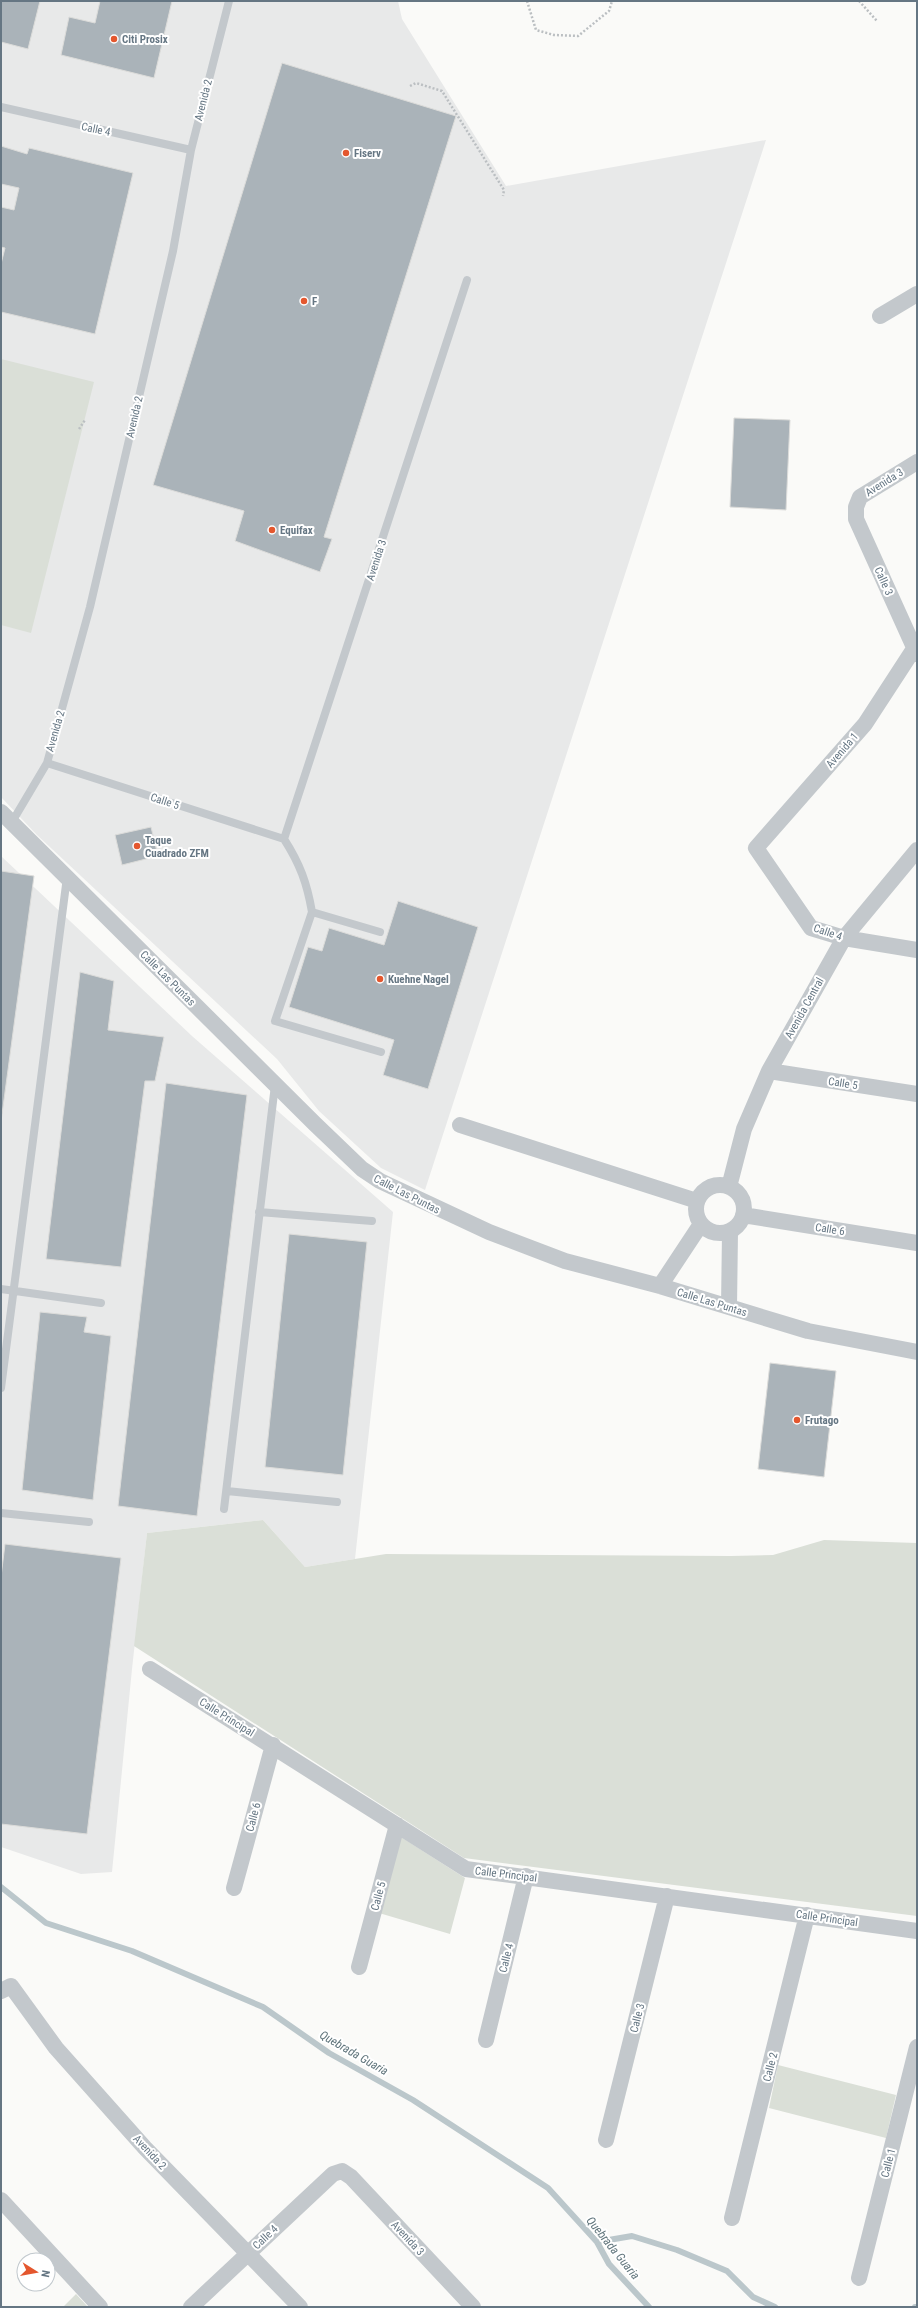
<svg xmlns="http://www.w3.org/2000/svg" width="918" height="2308" font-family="'Roboto Condensed',sans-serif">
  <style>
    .built { fill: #e8e9e9 }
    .green { fill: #dadfd7 }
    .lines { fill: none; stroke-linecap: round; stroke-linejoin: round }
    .stream { stroke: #bbc7cb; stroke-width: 6 }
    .building { fill: #aab3b9; stroke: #dcdcda }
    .path { stroke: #bbbfc2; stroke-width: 2.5; stroke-dasharray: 2 2; stroke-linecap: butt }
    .lane { stroke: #c3c8cc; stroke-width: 8 }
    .street { stroke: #c3c8cc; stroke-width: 16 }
    .poi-dot { fill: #e4572e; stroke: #fff; stroke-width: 1.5 }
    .labels { text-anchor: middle; stroke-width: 4; stroke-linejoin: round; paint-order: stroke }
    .poi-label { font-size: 11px; font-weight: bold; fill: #657683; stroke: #fff; text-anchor: start }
    .street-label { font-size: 11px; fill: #657683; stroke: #fff }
    .water-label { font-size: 12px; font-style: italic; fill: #60757c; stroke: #fff }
  </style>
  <rect width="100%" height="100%" fill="#fafaf8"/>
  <path class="built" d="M1,1h397l4,18 104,167 260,-46 -341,1050 -44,-22 -62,-57 -42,-52 -240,-224 -36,-38z
    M1,856l191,180 201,176 -38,347 -50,8 -42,-47 -116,13 -15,136 -20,203 -31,2 -80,-27z"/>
  <path class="green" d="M1,359l93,23 -63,251 -30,-8z
    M263,1520l42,47 81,-13 345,2 42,-1 51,-15 93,3v373l-453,-58 -330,-212 13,-113z
    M401,1837l64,41 -15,56 -71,-21z
    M778,2065l118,30 -10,43 -117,-30z
    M76,2294l12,13h-25z"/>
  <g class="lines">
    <path class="stream" d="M1,1887l45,36 86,28 131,56 66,46 84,47 135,88 49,54 12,22 40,43
      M597,2242l35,-6 45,14 50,21 26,26 22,10
      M915,2307h2"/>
  </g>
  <path class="building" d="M1,1h39l-12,48 -27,-7z
    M100,1h72l-18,77 -93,-23 8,-38 26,6z
    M282,63l174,53 -132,421 8,2 -12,33 -85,-31 9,-30 -91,-26z
    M1,146l26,8 2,-6 104,25 -38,161 -94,-22v-48l4,-16 -4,-1v-40l13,3 5,-22 -18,-4z
    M734,418l56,2 -4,90 -56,-3z
    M151,827l7,29 -36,9 -7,-30z
    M1,871l33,5 -33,246z
    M398,901l80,26 -50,162 -45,-14 11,-35 -105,-33 19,-60 14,4 7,-23 55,17z
    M80,972l34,9 -6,49 56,7 -9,44h-10l-24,186 -75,-8z
    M166,1083l81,12 -50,421 -79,-10z
    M289,1234l78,8 -24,233 -78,-8z
    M40,1312l47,5 -3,15 27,4 -18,164 -71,-10z
    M770,1363l66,8 -12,106 -66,-8z
    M5,1544l116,14 -34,276 -86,-10v-247z"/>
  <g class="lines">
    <path class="path" d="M527,1l9,29 18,5 24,1 31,-25 3,-10
      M859,1l18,20
      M410,86l6,-3 26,8 62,99 -1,6
      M79,429l6,-9"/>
    <path class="lane" d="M1,107l190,43
      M47,763l237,76
      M12,822l35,-59 43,-156 83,-356 18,-101 38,-149
      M284,839l183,-559
      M284,839c16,25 23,44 28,73l68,20
      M312,912l-37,109 106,31
      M259,1212l113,9
      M1,1289l100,14
      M1,1388l66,-511
      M227,1491l110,11
      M224,1509l51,-424
      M1,1513l88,9"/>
    <path class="street" d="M880,316l37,-22
      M917,462l-57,35 -4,10v12l61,135
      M917,644l-52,80 -109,124 55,80 33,10 73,12
      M1,812l314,312 47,45 18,12 109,51 76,29 95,25 148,45 109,21
      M769,1071l148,23
      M460,1125l237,76
      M696 1209a24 24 0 1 1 48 0a24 24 0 1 1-48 0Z
      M729,1187l15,-58 25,-58 75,-133 73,-88
      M743,1215l174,28
      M660,1286l41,-62
      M729,1307l1,-75
      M150,1669l316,200 451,62
      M234,1888l39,-143
      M359,1967l38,-142
      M1,1991l10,-5 45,62 89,100 155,159
      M486,2040l40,-164
      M606,2140l61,-244
      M1,2200l99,107
      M732,2218l75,-303
      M859,2278l58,-231
      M191,2307l142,-133 9,-3 9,6 122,130"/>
  </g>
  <g class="poi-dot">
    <circle cx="114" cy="39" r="4"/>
    <circle cx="346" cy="153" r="4"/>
    <circle cx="304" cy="301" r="4"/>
    <circle cx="272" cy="530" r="4"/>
    <circle cx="137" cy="846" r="4"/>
    <circle cx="380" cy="979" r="4"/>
    <circle cx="797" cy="1420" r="4"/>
  </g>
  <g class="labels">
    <g class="poi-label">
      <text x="122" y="43">Citi Prosix</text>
      <text x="354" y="157">Fiserv</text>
      <text x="312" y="305">F</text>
      <text x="280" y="534">Equifax</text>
      <text x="145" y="844">Taque<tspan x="145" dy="13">Cuadrado ZFM</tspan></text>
      <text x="388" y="983">Kuehne Nagel</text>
      <text x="805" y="1424">Frutago</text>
    </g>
    <g class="street-label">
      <text transform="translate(203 100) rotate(-76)" y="4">Avenida 2</text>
      <text transform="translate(96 129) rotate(12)" y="4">Calle 4</text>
      <text transform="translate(134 417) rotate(-77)" y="4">Avenida 2</text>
      <text transform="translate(884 482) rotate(-32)" y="4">Avenida 3</text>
      <text transform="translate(376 560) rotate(-72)" y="4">Avenida 3</text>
      <text transform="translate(884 581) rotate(66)" y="4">Calle 3</text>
      <text transform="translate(55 731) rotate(-74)" y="4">Avenida 2</text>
      <text transform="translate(842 750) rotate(-49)" y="4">Avenida 1</text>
      <text transform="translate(165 801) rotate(18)" y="4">Calle 5</text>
      <text transform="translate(828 932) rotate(19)" y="4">Calle 4</text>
      <text transform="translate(168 978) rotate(45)" y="4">Calle Las Puntas</text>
      <text transform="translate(804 1008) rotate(-61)" y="4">Avenida Central</text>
      <text transform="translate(843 1083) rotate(9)" y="4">Calle 5</text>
      <text transform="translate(407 1194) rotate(27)" y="4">Calle Las Puntas</text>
      <text transform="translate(830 1229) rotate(9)" y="4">Calle 6</text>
      <text transform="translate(712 1302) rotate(17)" y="4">Calle Las Puntas</text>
      <text transform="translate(227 1717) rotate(32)" y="4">Calle Principal</text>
      <text transform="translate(253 1817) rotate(-75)" y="4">Calle 6</text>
      <text transform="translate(506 1874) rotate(7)" y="4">Calle Principal</text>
      <text transform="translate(378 1896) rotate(-75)" y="4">Calle 5</text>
      <text transform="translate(827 1918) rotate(8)" y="4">Calle Principal</text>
      <text transform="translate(506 1958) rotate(-76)" y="4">Calle 4</text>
      <text transform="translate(637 2018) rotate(-76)" y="4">Calle 3</text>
      <text transform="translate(770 2067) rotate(-76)" y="4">Calle 2</text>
      <text transform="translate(150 2152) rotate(47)" y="4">Avenida 2</text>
      <text transform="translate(888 2163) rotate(-76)" y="4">Calle 1</text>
      <text transform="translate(265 2237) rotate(-43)" y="4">Calle 4</text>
      <text transform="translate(408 2238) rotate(47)" y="4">Avenida 3</text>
    </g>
    <g class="water-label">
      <text transform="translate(354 2053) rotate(30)" y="4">Quebrada Guaria</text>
      <text transform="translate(613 2248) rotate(51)" y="4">Quebrada Guaria</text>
    </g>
  </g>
  <rect width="918" height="2308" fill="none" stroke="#657683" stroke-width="4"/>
  <g transform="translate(36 2272) rotate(101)"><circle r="19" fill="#ffffff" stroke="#c1c8cd"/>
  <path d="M0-3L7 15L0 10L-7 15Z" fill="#e4572e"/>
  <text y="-6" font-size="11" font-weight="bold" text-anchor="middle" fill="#657683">N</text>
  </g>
</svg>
